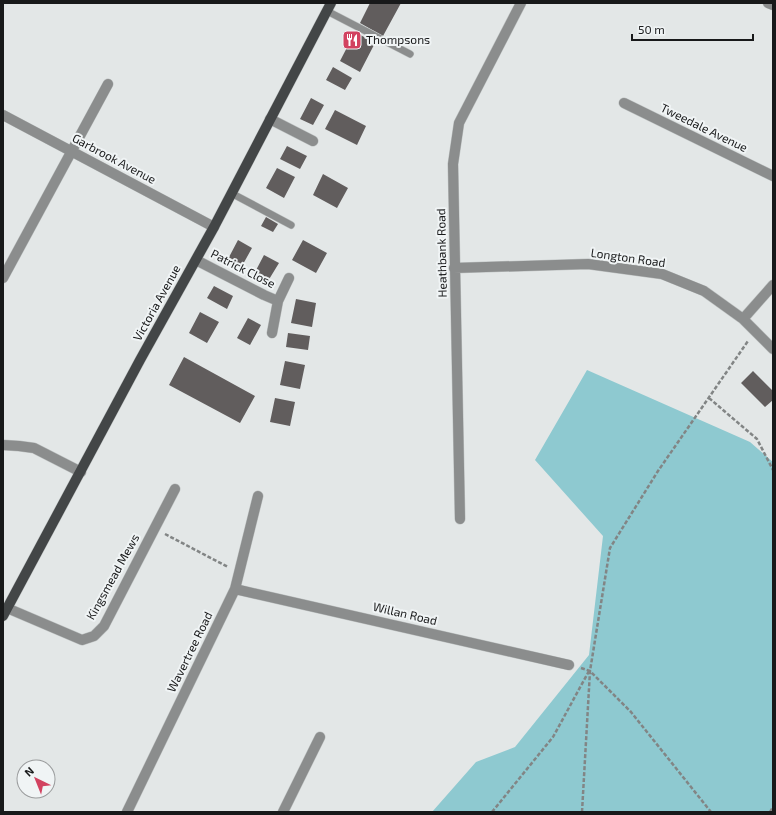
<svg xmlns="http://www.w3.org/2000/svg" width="776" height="815" font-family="'Exo 2',sans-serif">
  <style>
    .green { fill: #8ec9d0 }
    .building { fill: #615d5d }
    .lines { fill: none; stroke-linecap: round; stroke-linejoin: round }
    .lane-casing { stroke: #bec2c2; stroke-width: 8 }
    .street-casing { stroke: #bec2c2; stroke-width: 11 }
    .primary-casing { stroke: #bec2c2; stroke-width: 11 }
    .path { stroke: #828585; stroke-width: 2.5; stroke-dasharray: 4 2; stroke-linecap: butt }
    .lane { stroke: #8b8d8d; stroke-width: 7 }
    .street { stroke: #8b8d8d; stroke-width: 10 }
    .primary { stroke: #434647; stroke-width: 10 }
    .labels { text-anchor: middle; stroke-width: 4; stroke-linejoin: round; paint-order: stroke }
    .poi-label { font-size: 12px; fill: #18191a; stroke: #f0f4f5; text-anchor: start }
    .street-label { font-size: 12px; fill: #18191a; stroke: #f0f4f5 }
  </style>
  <rect width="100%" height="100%" fill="#e3e7e7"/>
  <path class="green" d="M587,370l163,72 23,20v350h-341l44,-50 39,-15 74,-92 14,-119 -68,-76z"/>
  <path class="building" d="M370,3h31l-18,33 -23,-13z
    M355,32l20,11 -15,29 -20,-11z
    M333,67l19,11 -7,12 -19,-10z
    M311,98l13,7 -11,20 -13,-6z
    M335,110l31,16 -9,19 -32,-16z
    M287,146l20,10 -7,13 -20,-10z
    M277,168l18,9 -11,21 -18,-10z
    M323,174l25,14 -11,20 -24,-13z
    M266,217l12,7 -5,8 -12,-6z
    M238,240l14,8 -10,18 -14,-7z
    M303,240l24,13 -11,20 -24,-13z
    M264,255l15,8 -11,18 -14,-7z
    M214,286l19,10 -6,13 -20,-11z
    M296,299l20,4 -4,24 -21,-4z
    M200,312l19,10 -12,21 -18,-10z
    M248,318l13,7 -11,20 -13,-7z
    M288,333l22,3 -2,14 -22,-3z
    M184,357l71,39 -15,27 -71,-38z
    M285,361l20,4 -5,24 -20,-4z
    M753,371l20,20v9l-8,7 -24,-24z
    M275,398l20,4 -5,24 -20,-4z"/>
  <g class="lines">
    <defs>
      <path id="lane" d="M327,11l83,43
        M231,193l60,32"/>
      <path id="street" d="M768,3l5,2
        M624,103l149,73
        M3,115l211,112
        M270,119l43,22
        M196,260l68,35 14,6
        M454,268l134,-4 74,10 42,17 39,28 30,30
        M3,278l105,-194
        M743,319l30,-34
        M272,333l6,-32 11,-23
        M3,445l16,1 15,2 47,24
        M460,519l-7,-355 6,-41 62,-120
        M235,589l334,76
        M7,608l75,32 12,-4 10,-10 71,-137
        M127,812l108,-223 23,-93
        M283,812l37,-75"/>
      <path id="primary" d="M3,616l137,-256 74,-133 117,-224"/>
    </defs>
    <use href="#lane" class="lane-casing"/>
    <use href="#street" class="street-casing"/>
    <use href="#primary" class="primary-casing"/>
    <path class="path" d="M709,398l48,41 16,31
      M165,534l63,33
      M581,668l9,3 41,41 80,100
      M492,812l61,-75 36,-66
      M582,812l8,-141 20,-123 48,-77 90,-130
      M770,812l3,-5"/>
    <use href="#lane" class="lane"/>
    <use href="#street" class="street"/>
    <use href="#primary" class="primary"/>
  </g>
  <defs>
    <symbol id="restaurant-square" viewBox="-11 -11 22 22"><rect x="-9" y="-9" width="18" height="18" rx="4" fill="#d24260" stroke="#f0f4f5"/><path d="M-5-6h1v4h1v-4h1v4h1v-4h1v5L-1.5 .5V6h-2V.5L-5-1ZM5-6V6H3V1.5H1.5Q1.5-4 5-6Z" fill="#fff"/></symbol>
  </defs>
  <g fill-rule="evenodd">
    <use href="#restaurant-square" x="341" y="29" width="22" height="22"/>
  </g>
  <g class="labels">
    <g class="poi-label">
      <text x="366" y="44">Thompsons</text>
    </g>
    <g class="street-label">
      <text transform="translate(704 128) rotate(26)" y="4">Tweedale Avenue</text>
      <text transform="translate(114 159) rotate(28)" y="4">Garbrook Avenue</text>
      <text transform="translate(442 253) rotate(-91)" y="4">Heathbank Road</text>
      <text transform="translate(628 258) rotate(8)" y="4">Longton Road</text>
      <text transform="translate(243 269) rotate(27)" y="4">Patrick Close</text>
      <text transform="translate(157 303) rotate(-61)" y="4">Victoria Avenue</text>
      <text transform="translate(113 577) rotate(-61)" y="4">Kingsmead Mews</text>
      <text transform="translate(405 614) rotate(13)" y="4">Willan Road</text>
      <text transform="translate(190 652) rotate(-64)" y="4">Wavertree Road</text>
    </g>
  </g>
  <rect width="776" height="815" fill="none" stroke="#18191a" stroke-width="8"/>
  <g transform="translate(36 779) rotate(317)"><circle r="19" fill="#f0f4f5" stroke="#9a9c9d"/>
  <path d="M0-3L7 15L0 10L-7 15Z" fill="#d24260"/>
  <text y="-6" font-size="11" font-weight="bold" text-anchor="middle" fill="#18191a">N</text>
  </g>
  <path d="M632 34v6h121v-6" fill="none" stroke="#18191a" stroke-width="2"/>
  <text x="638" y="34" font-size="12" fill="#18191a" stroke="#f0f4f5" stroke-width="3" paint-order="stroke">50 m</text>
</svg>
